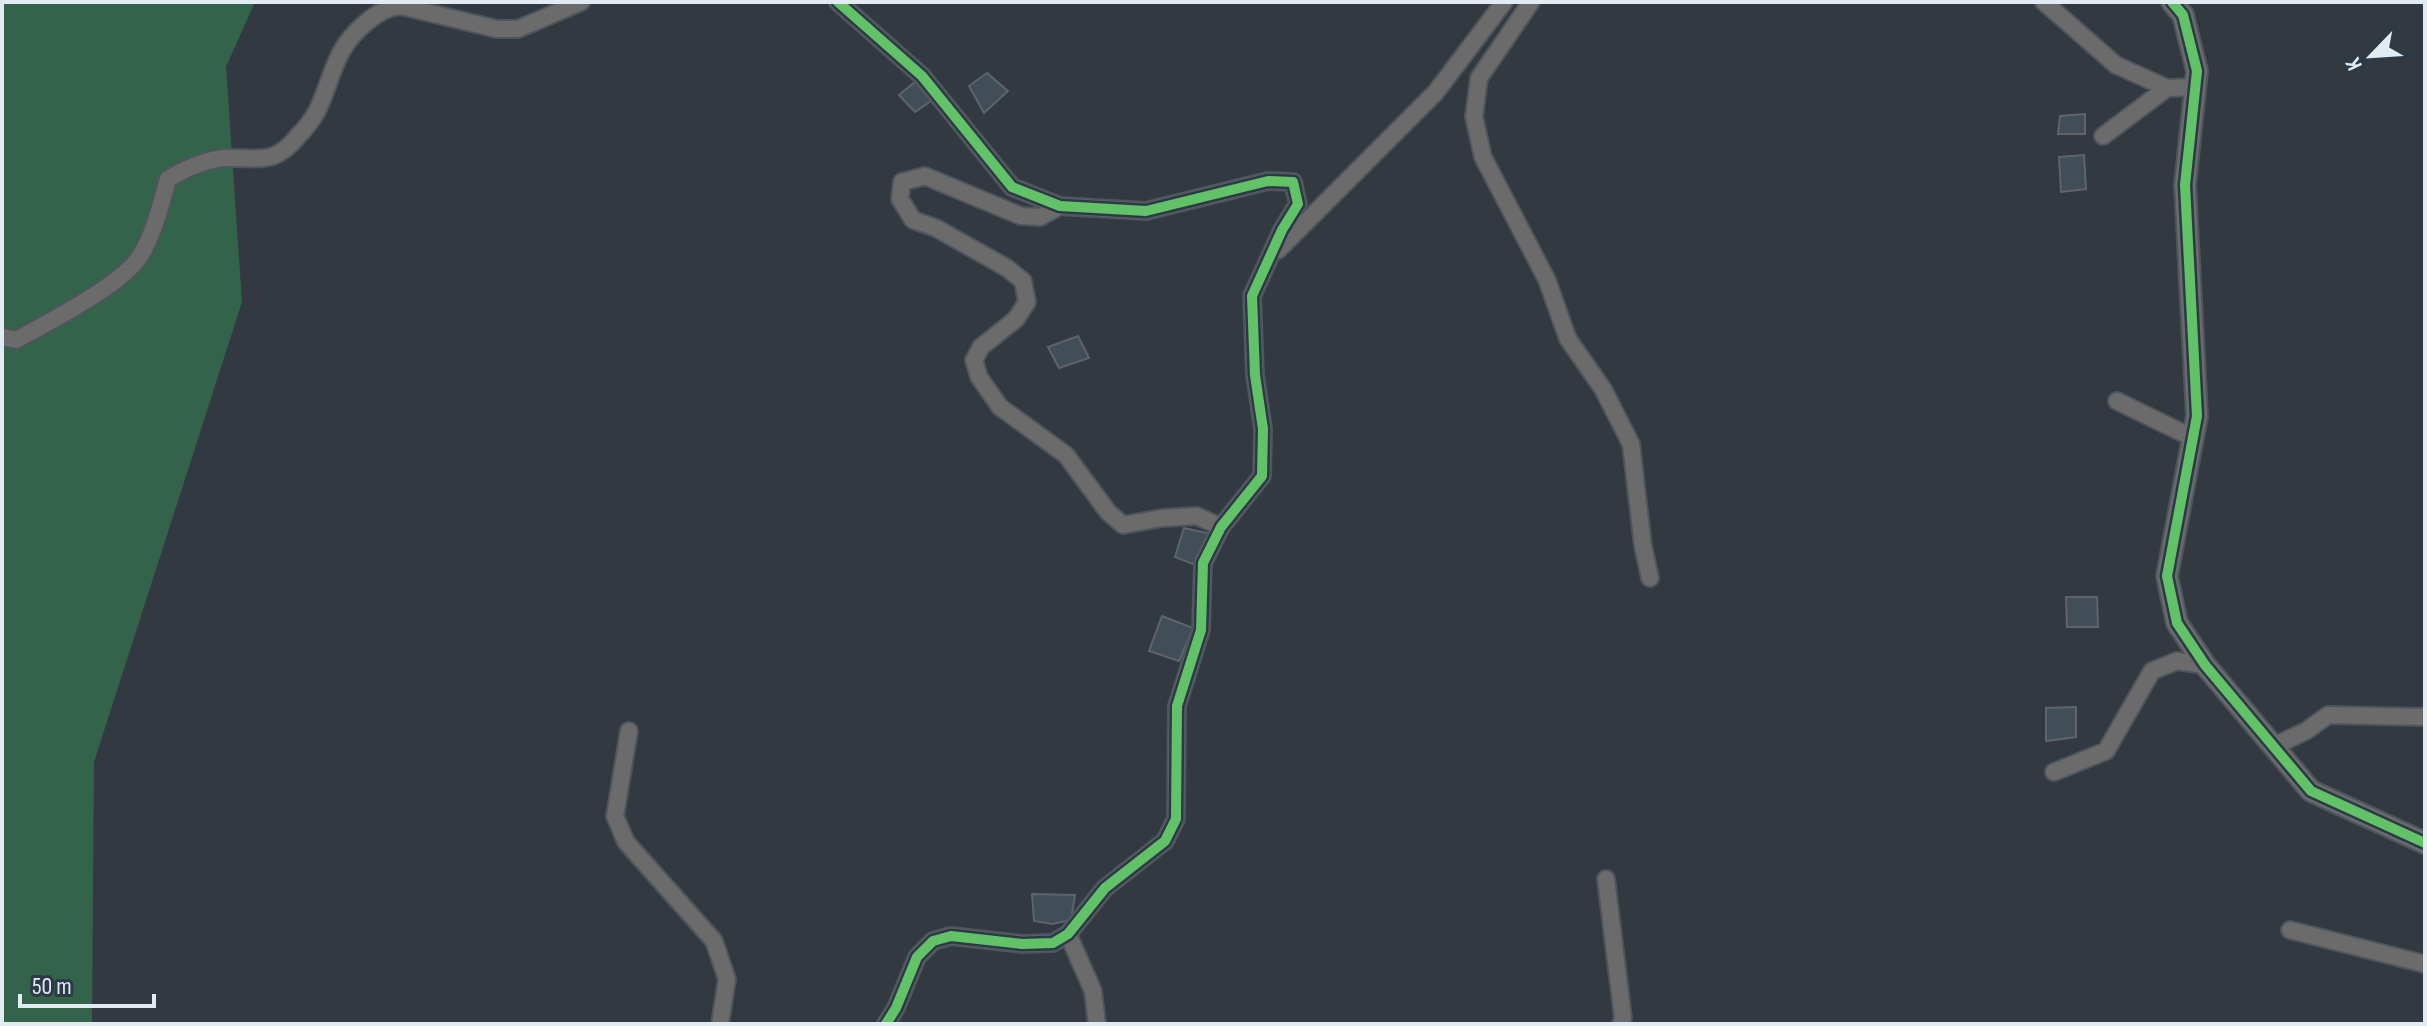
<svg xmlns="http://www.w3.org/2000/svg" width="2427" height="1026" font-family="'Sofia Sans Condensed',sans-serif">
  <style>
    .green { fill: #33634a }
    .building { fill: #414d57; stroke: #5e646a; stroke-width: 2 }
    .lines { fill: none; stroke-linecap: round; stroke-linejoin: round }
    .minor-casing { stroke: #4f555c; stroke-width: 20 }
    .tertiary-casing { stroke: #4f555c; stroke-width: 24 }
    .minor { stroke: #6c6b6c; stroke-width: 16 }
    .tertiary { stroke: #6c6b6c; stroke-width: 20 }
    .cycleway-casing { stroke: #2c3946; stroke-width: 15 }
    .cycleway { stroke: #61c268; stroke-width: 10 }
  </style>
  <rect width="100%" height="100%" fill="#323940"/>
  <path class="green" d="M2,2h253l-29,65 16,235 -148,460 -2,262h-90z"/>
  <path class="building" d="M987,73l21,18 -24,22 -15,-27z
    M915,82l16,19 -16,11 -16,-17z
    M2085,114v20h-27l2,-18z
    M2084,155l2,34 -25,3 -2,-35z
    M1078,336l11,22 -30,10 -11,-21z
    M1184,528l27,6 -13,32 -23,-9z
    M2066,597h31l1,30h-31z
    M1162,616l31,12 -14,33 -30,-10z
    M2076,707v30l-30,4v-33z
    M1032,894l43,1 -4,25 -19,4 -18,-3z"/>
  <g class="lines">
    <defs>
      <path id="minor" d="M838,2l84,74 90,111 48,19 86,5 122,-30 25,1 5,22 -16,26 -30,66 3,79 8,54 -1,47 -41,51 -18,36 -2,67 -24,76 -1,113 -11,22 -60,47 -37,46 -15,9 -31,1 -71,-8 -18,5 -16,16 -21,51 -10,16
        M1531,2l-52,76 -5,39 9,40 64,123 21,59 35,50 28,55 12,102 7,32
        M2044,2l72,63 51,23 28,-1
        M2103,136l64,-48
        M1060,206l-20,11 -19,-1 -96,-40 -23,6 -2,17 13,21 23,8 71,40 16,13 4,21 -11,17 -35,28 -7,13 5,17 21,30 66,48 42,57 15,13 39,-7 35,-2 24,11
        M1278,250l158,-158 68,-90
        M2,337l14,3c31,-17 107,-56 124,-84 14,-22 21,-52 28,-77 17,-10 37,-20 58,-21 33,-1 48,8 72,-22 7,-7 14,-16 19,-25 9,-18 14,-39 23,-57 11,-21 38,-47 61,-48l96,23h21l63,-27
        M2117,401l76,37
        M629,731l-14,85 11,26 88,99 13,38 -7,45
        M2274,746l32,-15 22,-16 97,2
        M2054,772l52,-21 46,-80 25,-10 28,4
        M1606,879l17,139 -2,6
        M2290,930l135,34
        M1068,934l25,57 4,33"/>
      <path id="tertiary" d="M2172,2l11,13 14,56 -12,114 12,231 -30,160 10,47 28,42 106,126 114,52"/>
    </defs>
    <use href="#minor" class="minor-casing"/>
    <use href="#tertiary" class="tertiary-casing"/>
    <use href="#minor" class="minor"/>
    <use href="#tertiary" class="tertiary"/>
    <defs>
      <path id="cycleway" d="M838,2l84,74 90,111 48,19 86,5 122,-30 25,1 5,22 -16,26 -30,66 3,79 8,54 -1,47 -41,51 -18,36 -2,67 -24,76 -1,113 -11,22 -60,47 -37,46 -15,9 -31,1 -71,-8 -18,5 -16,16 -21,51 -10,16
        M2172,2l11,13 14,56 -12,114 12,231 -30,160 10,47 28,42 106,126 114,52"/>
    </defs>
    <use href="#cycleway" class="cycleway-casing"/>
    <use href="#cycleway" class="cycleway"/>
  </g>
  <rect width="2427" height="1026" fill="none" stroke="#e2eaf2" stroke-width="8"/>
  <g transform="translate(2371 56) rotate(245)" stroke="#2c3946" stroke-width="6" paint-order="stroke">
  <path d="M0-6L14 30L0 20L-14 30Z" fill="#e2eaf2"/>
  <text y="-12" font-size="22" font-weight="bold" text-anchor="middle" fill="#e2eaf2">K</text>
  </g>
  <path d="M20 994v12h134v-12" fill="none" stroke="#e2eaf2" stroke-width="4"/>
  <text x="32" y="994" font-size="24" fill="#e2eaf2" stroke="#2c3946" stroke-width="6" paint-order="stroke">50 m</text>
</svg>
